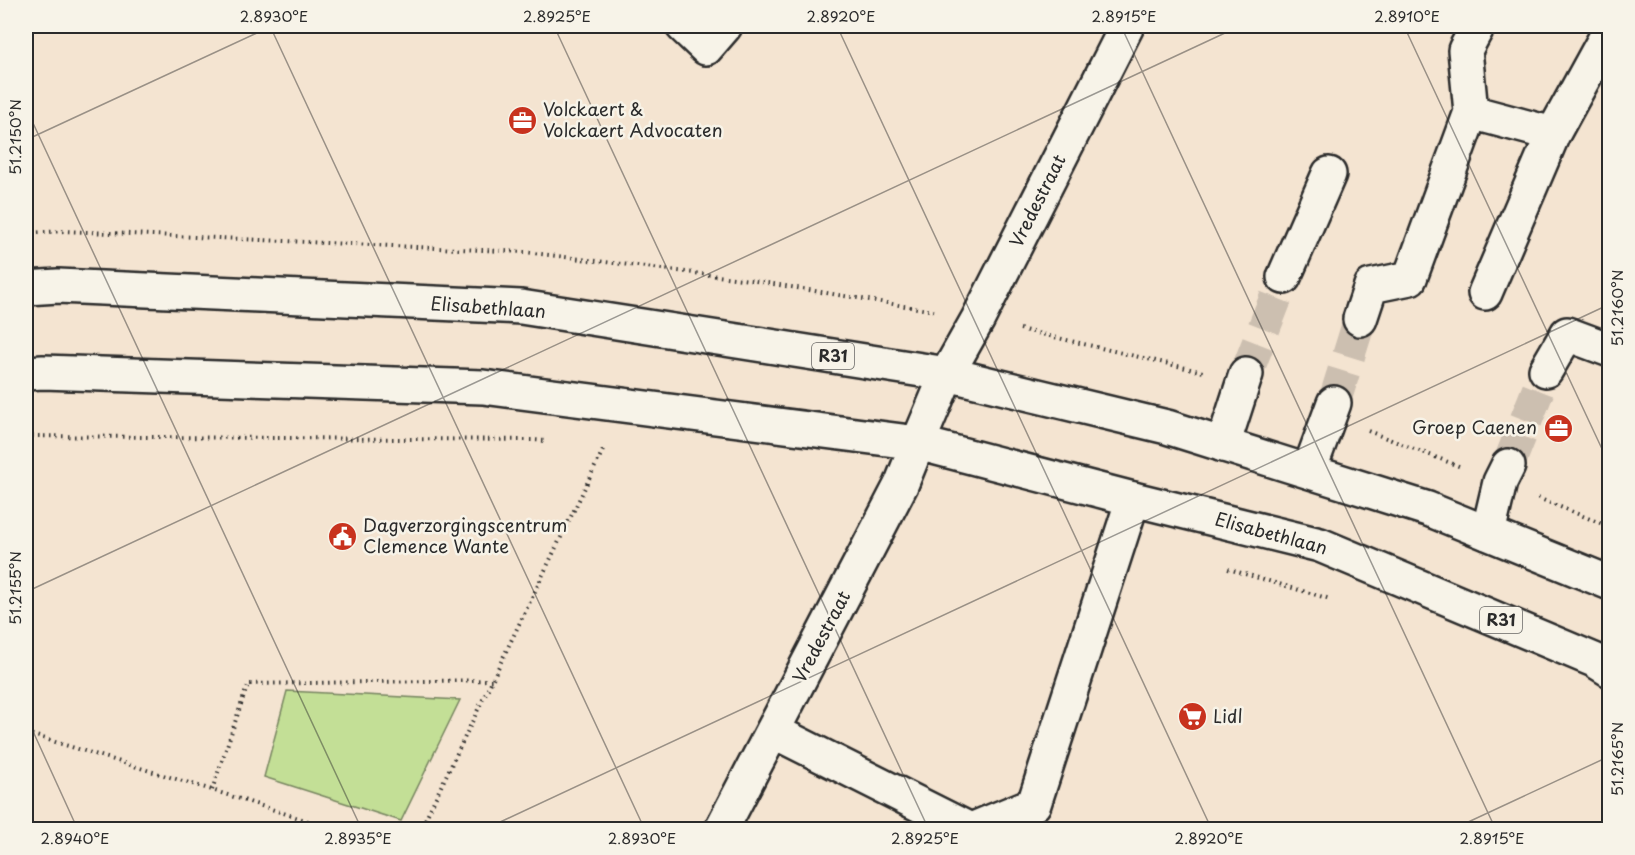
<svg xmlns="http://www.w3.org/2000/svg" width="1635" height="855" font-family="'Playpen Sans',sans-serif">
  <style>
    .green { fill: #c3df96; stroke: #778560; stroke-width: 1.5 }
    .lines { fill: none; stroke-linecap: round; stroke-linejoin: round }
    .minor-tunnel { stroke: #ccbfb0; stroke-width: 33; stroke-dasharray: 33 16; stroke-linecap: butt }
    .minor-casing { stroke: #2b2b2b; stroke-width: 38 }
    .major-casing { stroke: #2b2b2b; stroke-width: 38 }
    .path { stroke: #2b2b2b; stroke-width: 4; stroke-dasharray: 1.5 4.5; stroke-linecap: butt }
    .minor { stroke: #f7f3e8; stroke-width: 33 }
    .major { stroke: #f7f3e8; stroke-width: 33 }
    .ticks { fill: none; stroke: #2b2b2b; stroke-width: 1.5; stroke-opacity: 0.45 }
    .labels { text-anchor: middle; stroke-width: 5; stroke-linejoin: round; paint-order: stroke }
    .shield { fill: #f7f3e8; stroke: #686764; stroke-width: 1.5 }
    .shield-label { font-size: 16px; font-weight: bold; fill: #2b2b2b }
    .poi-label { font-size: 18px; fill: #2b2b2b; stroke: #f7f3e8; text-anchor: start }
    .street-label { font-size: 18px; fill: #2b2b2b; stroke: #f7f3e8 }
    .neatline { fill: none; stroke: #2b2b2b; stroke-width: 2 }
    .ticks-label { font-size: 15px; text-anchor: middle; fill: #2b2b2b }
  </style>
  <rect width="100%" height="100%" fill="#f4e4d1"/>
  <filter id="ink" filterUnits="userSpaceOnUse"><feTurbulence type="fractalNoise" baseFrequency=".0167" numOctaves="2"/><feDisplacementMap in="SourceGraphic" scale="12" xChannelSelector="R" yChannelSelector="G"/><feConvolveMatrix kernelMatrix="1 2 1 2 8 2 1 2 1" color-interpolation-filters="sRGB"/></filter>
  <g filter="url(#ink)">
    <path class="green" d="M 287,691 L 460,700 L 401,821 L 264,777 Z"/>
    <g class="lines">
      <path class="minor-tunnel" d="M 1246,374 L 1284,277
        M 1334,403 L 1360,319
        M 1508,466 L 1546,370"/>
      <defs>
        <path id="minor" d="M 683,26 L 706,48 L 725,26
          M 1471,112 L 1553,134
          M 1284,277 L 1329,174
          M 1485,293 L 1553,134 L 1610,30
          M 1360,319 L 1371,286 L 1410,278 L 1471,112 L 1465,50 L 1478,26
          M 1546,370 L 1567,334 L 1610,350
          M 947,374 L 978,319 L 1127,26
          M 1223,445 L 1246,374
          M 1309,471 L 1334,403
          M 1488,533 L 1500,482 L 1508,466
          M 773,731 L 970,830
          M 721,830 L 901,485 L 918,443
          M 971,830 L 1034,804 L 1133,499"/>
        <path id="major" d="M 26,288 L 58,286 L 521,307 L 947,374 L 1167,427 L 1428,509 L 1610,583
          M 26,373 L 43,372 L 483,387 L 918,443 L 1133,499 L 1320,545 L 1594,660 L 1610,670
          M 918,443 L 947,374"/>
      </defs>
      <use href="#minor" class="minor-casing"/>
      <use href="#major" class="major-casing"/>
      <path class="path" d="M 26,233 L 65,231 L 525,252 L 750,280 L 934,311
        M 1020,329 L 1203,372
        M 1368,431 L 1461,467
        M 26,436 L 532,440 L 547,441
        M 1538,498 L 1610,527
        M 1228,569 L 1330,599
        M 26,733 L 212,790 L 336,830
        M 212,790 L 248,684 L 492,680
        M 420,830 L 604,448"/>
      <use href="#minor" class="minor"/>
      <use href="#major" class="major"/>
    </g>
  </g>
  <path class="ticks" d="M 270,26 L 645,830M 554,26 L 929,830M 837,26 L 1212,830M 1121,26 L 1496,830M 1404,26 L 1610,466M 26,108 L 362,830M 26,140 L 272,26M 26,592 L 1240,26M 26,716 L 78,830M 483,830 L 1610,304M 1451,830 L 1610,756"/>
  <defs>
    <symbol id="office-disc" viewBox="-11 -11 22 22"><circle r="9.5" fill="#c8321e" stroke="#f7f3e8"/><path d="M-6-3h4V-5.5h4V-3h4V5H-6ZM-1-4.5V-3h2v-1.5ZM-6 0V1H6V0Z" fill="#fff"/></symbol>
    <symbol id="civic-disc" viewBox="-11 -11 22 22"><circle r="9.5" fill="#c8321e" stroke="#f7f3e8"/><path d="M-.6-6.5H3V-4.5H.6V-3L4-1V1h2V6H-6V1h2V-1L-.6-3ZM-1.2 2.5V6h2.4V2.5Z" fill="#fff"/></symbol>
    <symbol id="supermarket-disc" viewBox="-11 -11 22 22"><circle r="9.5" fill="#c8321e" stroke="#f7f3e8"/><path d="M-6-5.5h2.5l.6 2H6L4.5 2H-2.5L-4.4-4H-6ZM-1.5 3.2a1.3 1.3 0 1 0 .1 0ZM3 3.2a1.3 1.3 0 1 0 .1 0Z" fill="#fff"/></symbol>
  </defs>
  <g fill-rule="evenodd">
    <use href="#office-disc" x="506" y="104" width="33" height="33"/>
    <use href="#office-disc" x="1542" y="412" width="33" height="33"/>
    <use href="#civic-disc" x="326" y="520" width="33" height="33"/>
    <use href="#supermarket-disc" x="1176" y="700" width="33" height="33"/>
  </g>
  <g class="labels">
    <g class="shield">
      <rect x="812" y="343" width="42" height="26" rx="4.5"/>
      <rect x="1480" y="607" width="42" height="26" rx="4.5"/>
    </g>
    <g class="shield-label">
      <text x="833" y="362">R31</text>
      <text x="1501" y="626">R31</text>
    </g>
    <g class="poi-label">
      <text x="543" y="116">Volckaert &amp;<tspan x="543" dy="21">Volckaert Advocaten</tspan></text>
      <text x="1537" y="434" text-anchor="end">Groep Caenen</text>
      <text x="363" y="532">Dagverzorgingscentrum<tspan x="363" dy="21">Clemence Wante</tspan></text>
      <text x="1213" y="723">Lidl</text>
    </g>
    <g class="street-label">
      <text transform="translate(1038 201) rotate(-63)" y="6">Vredestraat</text>
      <text transform="translate(488 308) rotate(4)" y="6">Elisabethlaan</text>
      <text transform="translate(1271 534) rotate(15)" y="6">Elisabethlaan</text>
      <text transform="translate(822 637) rotate(-62)" y="6">Vredestraat</text>
    </g>
  </g>
  <rect width="1635" height="855" fill="none" stroke="#f7f3e8" stroke-width="66"/>
  <rect x="33" y="33" width="1569" height="789" class="neatline"/>
  <g class="ticks-label">
    <text x="274" y="22">2.8930°E</text>
    <text x="557" y="22">2.8925°E</text>
    <text x="841" y="22">2.8920°E</text>
    <text x="1124" y="22">2.8915°E</text>
    <text x="1407" y="22">2.8910°E</text>
    <text transform="translate(16 137) rotate(-90)" y="5">51.2150°N</text>
    <text transform="translate(1618 308) rotate(-90)" y="5">51.2160°N</text>
    <text transform="translate(16 588) rotate(-90)" y="5">51.2155°N</text>
    <text transform="translate(1618 759) rotate(-90)" y="5">51.2165°N</text>
    <text x="75" y="844">2.8940°E</text>
    <text x="358" y="844">2.8935°E</text>
    <text x="642" y="844">2.8930°E</text>
    <text x="925" y="844">2.8925°E</text>
    <text x="1209" y="844">2.8920°E</text>
    <text x="1492" y="844">2.8915°E</text>
  </g>
</svg>
